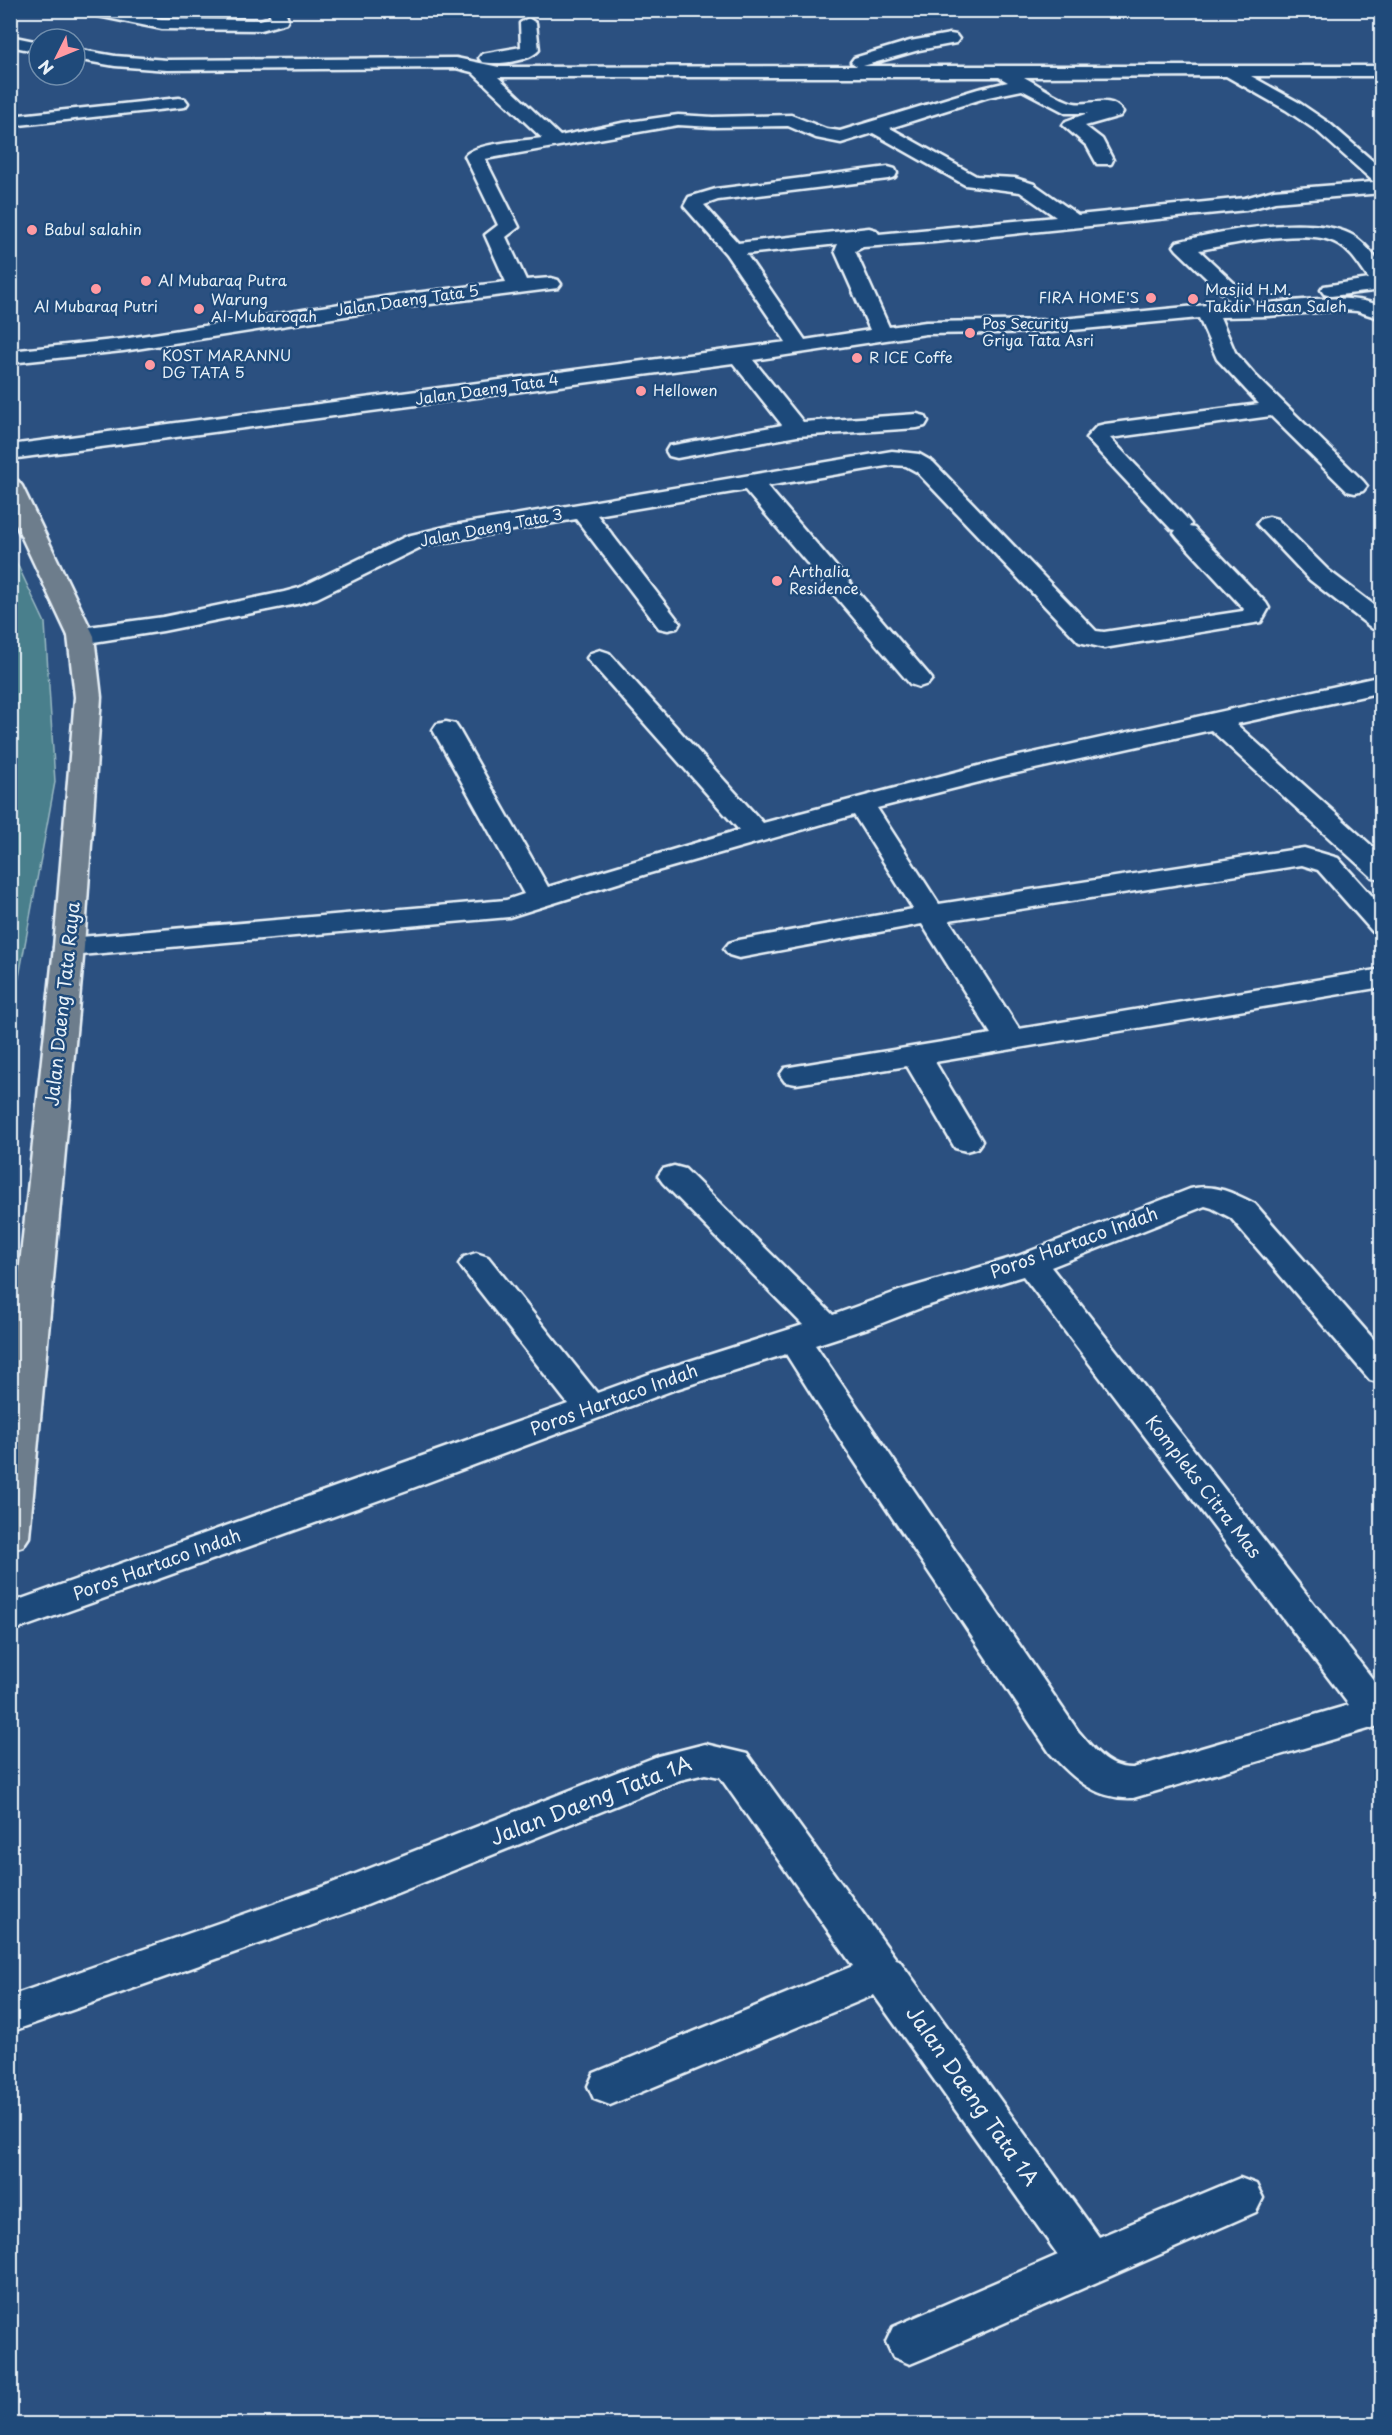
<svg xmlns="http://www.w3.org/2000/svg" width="1392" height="2435" font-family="'Playpen Sans',sans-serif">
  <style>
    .green { fill: #4a7f8c; stroke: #99b8c2; stroke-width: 1.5 }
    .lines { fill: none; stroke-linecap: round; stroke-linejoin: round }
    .street-casing { stroke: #e8f1f8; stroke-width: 5 }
    .primary-casing { stroke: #e8f1f8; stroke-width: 5 }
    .street { fill: #1f4a7a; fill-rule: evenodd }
    .primary { fill: #6d7d8c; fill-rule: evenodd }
    .poi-dot { fill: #ff9aa2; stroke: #1f4a7a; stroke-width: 2 }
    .labels { text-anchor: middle; stroke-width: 5; stroke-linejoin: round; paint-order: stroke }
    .far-poi-label { font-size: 15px; fill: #e8f1f8; stroke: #1f4a7a; text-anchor: start }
    .far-street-label { font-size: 15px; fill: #e8f1f8; stroke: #1f4a7a }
    .street-label { font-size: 18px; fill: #e8f1f8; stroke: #1f4a7a }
    .near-street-label { font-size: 21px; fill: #e8f1f8; stroke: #1f4a7a }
  </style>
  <rect width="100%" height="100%" fill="#2b5080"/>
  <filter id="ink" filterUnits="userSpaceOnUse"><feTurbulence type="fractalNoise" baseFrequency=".0167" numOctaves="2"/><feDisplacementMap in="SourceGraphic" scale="12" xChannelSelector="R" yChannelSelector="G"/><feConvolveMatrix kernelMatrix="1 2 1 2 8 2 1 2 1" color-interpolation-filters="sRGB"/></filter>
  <g filter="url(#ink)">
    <path class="green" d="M 11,551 L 45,623 L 55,782 L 11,1020 Z"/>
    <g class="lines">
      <defs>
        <path id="street" d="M 85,10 L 120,10 L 162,19 L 260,20 L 271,17 L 268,10 L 285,10 L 288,19 L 286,23 L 261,30 L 162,29 L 93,15 Z
          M 528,18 L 536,23 L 539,50 C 529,62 497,65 482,62 L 479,58 L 482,54 L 521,47 L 520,23 Z
          M 950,34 L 956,35 L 959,39 L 956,43 L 919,50 L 863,66 L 1382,66 L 1382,76 L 1251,76 L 1298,102 L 1329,123 L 1382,169 L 1382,193 L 1275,202 L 1246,210 L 934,242 L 863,247 L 855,251 L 889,327 L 926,322 L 1052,320 L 1207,305 L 1229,300 L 1177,250 L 1174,246 L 1177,242 C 1219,231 1311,214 1350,234 C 1361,239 1376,256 1381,267 C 1383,273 1382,284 1382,290 L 1331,296 L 1324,294 L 1321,290 L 1324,286 L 1369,279 C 1360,267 1352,252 1338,244 C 1311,226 1232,244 1199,250 L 1250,298 L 1253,302 L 1252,304 C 1295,303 1340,291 1382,306 L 1382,319 L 1357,311 L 1342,310 L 1268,316 L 1220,317 L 1235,352 L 1255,375 L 1363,481 L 1367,486 L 1363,491 L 1355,493 L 1347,491 L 1271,416 L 1110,438 L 1187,519 L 1191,524 L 1189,527 L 1194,528 L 1266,603 L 1269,608 L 1261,622 L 1104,648 L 1079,642 L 917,472 L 906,466 L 892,465 L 767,486 L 928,674 L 932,679 L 928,684 L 919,687 L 910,684 L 745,490 L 597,515 L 680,623 L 677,628 L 668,630 L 659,628 L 576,519 L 423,546 L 317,598 L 297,604 L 163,631 L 81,644 L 72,641 L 68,636 L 72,631 L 81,628 L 163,617 L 284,592 L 299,588 L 407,536 L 449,526 L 892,451 L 919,454 L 933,462 L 1096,631 L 1104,632 L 1243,611 L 1244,609 L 1178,538 L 1174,533 L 1176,530 L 1171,529 L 1086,438 L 1097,426 L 1105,424 L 1259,404 L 1217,359 L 1199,318 L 1052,332 L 926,334 L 753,360 L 803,422 L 917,414 L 925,416 L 928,421 L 925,426 L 917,428 L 797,436 L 677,458 L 669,456 L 666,451 L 669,446 L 782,425 L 733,363 L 10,459 L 10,445 L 786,342 L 726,254 L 684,206 L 689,197 L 716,189 L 888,167 L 895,169 L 897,173 L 895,177 L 888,179 L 718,200 L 704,205 L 738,243 L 869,228 L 876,230 L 879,234 L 1056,217 L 1020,192 L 965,185 L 873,133 L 841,143 L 816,138 L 788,126 L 713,127 L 678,125 L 485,159 L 519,227 L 506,237 L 526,280 L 551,278 L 558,280 L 561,284 L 558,288 L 390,309 L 123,351 L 10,363 L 10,351 L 123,339 L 390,296 L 506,282 L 485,235 L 498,225 L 465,156 C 474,143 525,141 542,138 L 472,72 L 456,68 L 167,70 L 115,66 L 75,59 L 75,49 L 115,56 L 167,60 L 456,58 L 499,67 L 857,66 L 851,62 L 854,58 L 910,41 ZM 1226,76 L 1286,110 L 1317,131 L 1374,182 L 1274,190 L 1245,198 L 1078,215 L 1034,184 L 1015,178 L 976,176 L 890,128 L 988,97 L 1022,90 L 1066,113 L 1088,113 L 1066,121 L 1063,125 L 1087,146 L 1097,164 L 1111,164 L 1113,160 L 1102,139 L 1085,126 L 1120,116 L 1123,112 C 1110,94 1089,106 1074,103 C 1060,100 1037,84 1024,77 ZM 498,77 L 999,77 L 1008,82 L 978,89 L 840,131 L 826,129 L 791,115 L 713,117 L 678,115 L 622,123 L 560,136 ZM 838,244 L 835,251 L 870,330 L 805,340 L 746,254 Z
          M 10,36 L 39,42 L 39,52 L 10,46 Z
          M 179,98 L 185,99 L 188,103 L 185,107 L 10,126 L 10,116 Z
          M 1269,517 L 1277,519 L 1328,570 L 1382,611 L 1382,631 L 1373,629 L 1310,580 L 1257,524 L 1261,519 Z
          M 600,650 L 609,653 L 763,823 L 1001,760 L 1382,676 L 1382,692 L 1236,724 L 1382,855 L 1382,879 L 1372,877 L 1211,730 L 1003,776 L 877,808 L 939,904 L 1304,848 L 1338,858 L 1382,907 L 1382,934 L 1372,931 L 1318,870 L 1302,865 L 949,920 L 1019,1029 L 1382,969 L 1382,987 L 935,1062 L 982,1141 L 977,1148 L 966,1151 L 955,1148 L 907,1066 L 796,1084 L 785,1082 L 780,1075 L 785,1068 L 796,1066 L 991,1034 L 922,924 L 739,958 L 729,955 L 724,949 L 729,943 L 739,940 L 913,909 L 854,815 L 650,873 L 509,917 L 69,956 L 59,953 L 54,947 L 59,941 L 69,938 L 506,900 L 524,894 L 433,730 L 437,724 L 446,722 L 455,724 L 459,730 L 548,887 L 739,830 L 591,663 L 587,658 L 591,653 Z
          M 674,1166 L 685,1169 L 833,1315 L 899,1291 L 1018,1256 L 1190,1189 C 1214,1183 1234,1193 1255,1204 L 1382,1349 L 1382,1383 L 1370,1380 L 1231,1218 L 1212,1208 L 1205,1206 L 1051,1267 L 1382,1691 L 1382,1725 L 1133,1798 C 1096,1800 1073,1778 1050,1753 L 845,1447 L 786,1354 L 676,1389 L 410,1489 L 10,1632 L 10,1603 L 568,1404 L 464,1271 L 459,1264 L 464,1257 L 476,1253 L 488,1257 L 597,1393 L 652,1373 L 803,1325 L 663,1183 L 658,1176 L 663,1169 ZM 1023,1276 L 1349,1705 L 1133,1768 C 1107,1769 1094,1749 1078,1731 L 815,1345 L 877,1325 L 923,1307 Z
          M 705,1744 L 747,1754 L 896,1959 L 899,1960 L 1099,2237 L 1240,2178 L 1256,2184 L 1263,2198 L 1256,2212 L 927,2357 L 910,2364 L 893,2357 L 886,2342 L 893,2327 L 1058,2255 L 874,1995 L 610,2105 L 594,2099 L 588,2086 L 594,2073 L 853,1966 L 720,1777 L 705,1774 L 680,1780 L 352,1911 L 10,2032 L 10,1996 L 322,1887 L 658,1756 Z"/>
        <path id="primary" d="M 10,479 L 18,481 L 22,486 L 94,636 L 101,697 L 84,947 L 29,1537 L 23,1546 L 10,1550 L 10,1358 L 54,947 L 75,697 L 68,636 L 10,512 Z"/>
      </defs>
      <use href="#street" class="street-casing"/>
      <use href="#primary" class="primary-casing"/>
      <use href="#street" class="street"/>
      <use href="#primary" class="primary"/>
    </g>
  </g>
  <g class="poi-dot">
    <circle cx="32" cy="230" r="6"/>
    <circle cx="146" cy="281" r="6"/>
    <circle cx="96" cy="289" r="6"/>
    <circle cx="1151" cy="298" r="6"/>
    <circle cx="1193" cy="299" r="6"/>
    <circle cx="199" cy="309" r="6"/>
    <circle cx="970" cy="333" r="6"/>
    <circle cx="857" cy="358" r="6"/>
    <circle cx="150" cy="365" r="6"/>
    <circle cx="641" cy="391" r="6"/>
    <circle cx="777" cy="581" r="6"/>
  </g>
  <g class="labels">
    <g class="far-poi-label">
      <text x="44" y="235">Babul salahin</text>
      <text x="158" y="286">Al Mubaraq Putra</text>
      <text x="1205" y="295">Masjid H.M.<tspan x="1205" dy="17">Takdir Hasan Saleh</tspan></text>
      <text x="1139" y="303" text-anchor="end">FIRA HOME'S</text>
      <text x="211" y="305">Warung<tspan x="211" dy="17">Al-Mubaroqah</tspan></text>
      <text x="96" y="312" text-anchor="middle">Al Mubaraq Putri</text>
      <text x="982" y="329">Pos Security<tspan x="982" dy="17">Griya Tata Asri</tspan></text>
      <text x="162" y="361">KOST MARANNU<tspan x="162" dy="17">DG TATA 5</tspan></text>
      <text x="869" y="363">R ICE Coffe</text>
      <text x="653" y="396">Hellowen</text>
      <text x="789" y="577">Arthalia<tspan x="789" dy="17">Residence</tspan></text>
    </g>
    <g class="far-street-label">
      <text transform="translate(407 301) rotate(-8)" y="5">Jalan Daeng Tata 5</text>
      <text transform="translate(487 390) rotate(-8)" y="5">Jalan Daeng Tata 4</text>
      <text transform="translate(491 528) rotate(-11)" y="5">Jalan Daeng Tata 3</text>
    </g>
    <g class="street-label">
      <text transform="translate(63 1004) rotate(-84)" y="6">Jalan Daeng Tata Raya</text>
      <text transform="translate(1074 1243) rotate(-20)" y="6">Poros Hartaco Indah</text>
      <text transform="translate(614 1400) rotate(-20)" y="6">Poros Hartaco Indah</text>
      <text transform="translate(1203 1487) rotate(52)" y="6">Kompleks Citra Mas</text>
      <text transform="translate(157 1565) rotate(-20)" y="6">Poros Hartaco Indah</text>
    </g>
    <g class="near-street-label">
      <text transform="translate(591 1801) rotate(-21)" y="7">Jalan Daeng Tata 1A</text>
      <text transform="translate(972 2096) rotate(55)" y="7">Jalan Daeng Tata 1A</text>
    </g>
  </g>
  <rect width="1392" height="2435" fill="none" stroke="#1f4a7a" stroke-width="36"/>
  <rect x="18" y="18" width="1356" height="2399" fill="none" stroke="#e8f1f8" stroke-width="2" filter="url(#ink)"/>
  <g transform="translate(57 57) rotate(227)"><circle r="28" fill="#1f4a7a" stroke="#6f8dac" stroke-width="1.5"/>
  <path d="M0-4.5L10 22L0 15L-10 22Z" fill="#ff9aa2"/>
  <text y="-9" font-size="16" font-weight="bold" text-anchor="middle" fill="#e8f1f8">N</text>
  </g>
</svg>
